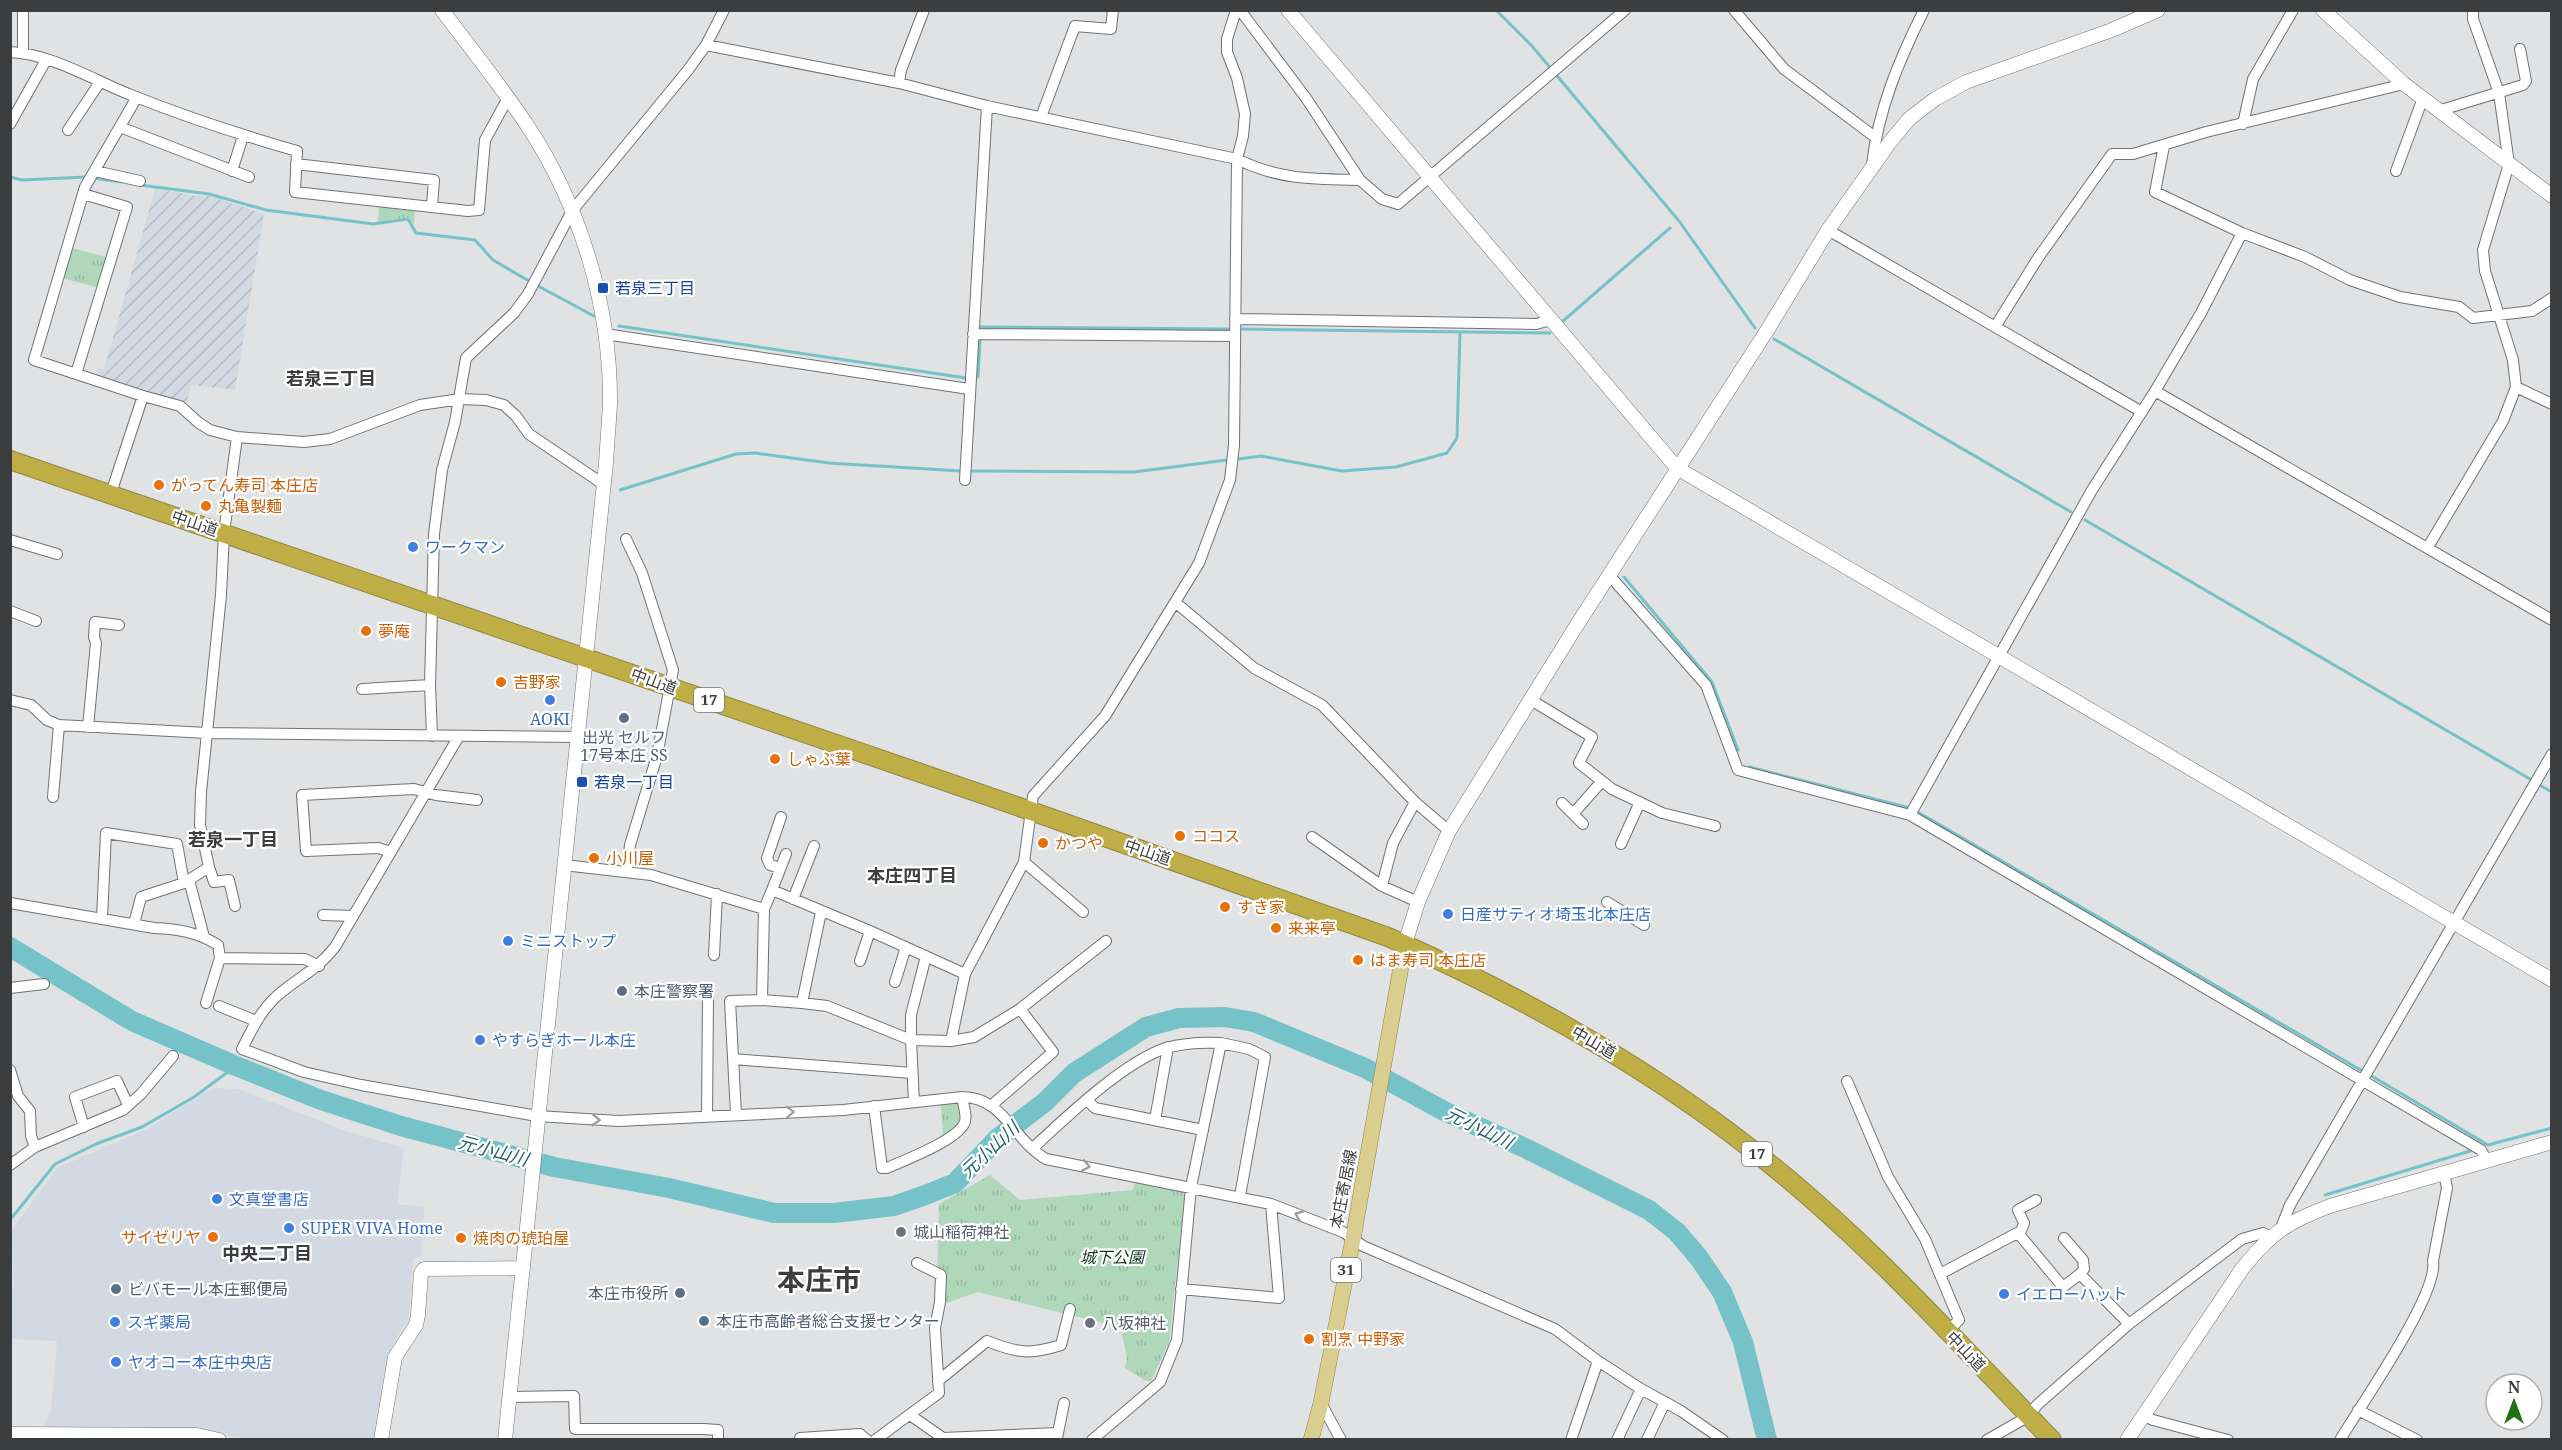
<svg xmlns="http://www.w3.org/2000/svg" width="2562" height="1450" font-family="'Noto Serif','Noto Sans JP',serif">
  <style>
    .built { fill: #d3d9e2 }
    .industrial { fill: url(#industrial-furrows) }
    .park { fill: url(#park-tufts) }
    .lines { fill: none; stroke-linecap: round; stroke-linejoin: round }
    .stream { stroke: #75c2c8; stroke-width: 3 }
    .river { stroke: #75c2c8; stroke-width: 20 }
    .street-casing { stroke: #707274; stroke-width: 12 }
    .secondary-casing { stroke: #707274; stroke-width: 15 }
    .primary-casing { stroke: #918643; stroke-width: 16 }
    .highway-casing { stroke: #918643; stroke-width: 20 }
    .street { stroke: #fff; stroke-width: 10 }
    .secondary { stroke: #fff; stroke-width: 14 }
    .primary { stroke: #d9ce90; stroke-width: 15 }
    .highway { stroke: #bfad46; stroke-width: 18 }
    .oneway { stroke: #9e9e9e }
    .transit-dot { fill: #1a4fb4; stroke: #fff; stroke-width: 2 }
    .food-dot { fill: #e8710a; stroke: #fff; stroke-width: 2 }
    .shop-dot { fill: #3f7fe0; stroke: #fff; stroke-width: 2 }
    .service-dot { fill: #5c6f8a; stroke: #fff; stroke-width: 2 }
    .worship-dot { fill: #6b7280; stroke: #fff; stroke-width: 2 }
    .labels { text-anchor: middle; stroke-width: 4.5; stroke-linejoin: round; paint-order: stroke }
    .shield { fill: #fff; stroke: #767778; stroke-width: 1.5 }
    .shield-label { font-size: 15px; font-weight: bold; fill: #3c3d3e }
    .transit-label { font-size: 16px; fill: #164399; stroke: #fff; text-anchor: start }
    .food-label { font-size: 16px; fill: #c56008; stroke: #fff; text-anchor: start }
    .street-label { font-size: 16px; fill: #3c3d3e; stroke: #fff }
    .shop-label { font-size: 16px; fill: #366cbe; stroke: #fff; text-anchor: start }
    .service-label { font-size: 16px; fill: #4e5e75; stroke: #fff; text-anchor: start }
    .worship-label { font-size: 16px; fill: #5b616d; stroke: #fff; text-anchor: start }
    .park-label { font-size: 16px; font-style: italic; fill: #0e371e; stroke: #fff }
    .neighbourhood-label { font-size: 18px; font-weight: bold; fill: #3c3d3e; stroke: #fff }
    .water-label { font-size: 18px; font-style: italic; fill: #226267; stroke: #fff }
    .town-label { font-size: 28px; font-weight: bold; fill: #3c3d3e; stroke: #fff }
  </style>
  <defs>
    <pattern id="industrial-furrows" width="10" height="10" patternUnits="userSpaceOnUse" patternTransform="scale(1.5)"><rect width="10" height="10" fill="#d3d9e2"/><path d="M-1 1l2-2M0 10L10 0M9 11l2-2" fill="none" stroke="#b6bbc3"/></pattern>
    <pattern id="park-tufts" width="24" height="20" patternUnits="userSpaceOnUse" patternTransform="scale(1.5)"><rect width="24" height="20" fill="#afd7ba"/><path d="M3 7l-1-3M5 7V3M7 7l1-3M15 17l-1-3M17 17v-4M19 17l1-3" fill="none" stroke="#97b9a1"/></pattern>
  </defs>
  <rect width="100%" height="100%" fill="#e0e2e4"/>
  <path class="built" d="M 213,1088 L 238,1089 L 346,1131 L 404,1148 L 397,1204 L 424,1207 L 421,1257 L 413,1257 L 409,1317 L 388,1354 L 373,1439 L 251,1440 L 191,1429 L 42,1428 L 51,1412 L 57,1341 L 11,1339 L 11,1289 L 14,1287 L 11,1231 L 57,1168 L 147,1129 Z"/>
  <path class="industrial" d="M 155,190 L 178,192 L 192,196 L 210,196 L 264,214 L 235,390 L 191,385 L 186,405 L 96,375 L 98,369 L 104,369 Z"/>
  <path class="park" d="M 379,205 L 415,209 L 414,225 L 409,217 L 378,222 Z
    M 71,248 L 107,257 L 99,288 L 62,278 Z
    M 956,1101 L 960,1103 L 962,1121 L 943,1137 L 941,1104 Z
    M 990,1175 L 1020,1200 L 1133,1190 L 1135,1180 L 1181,1190 L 1185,1193 L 1169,1343 L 1151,1381 L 1146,1381 L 1125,1368 L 1127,1357 L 1121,1330 L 1107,1324 L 978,1292 L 944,1304 L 937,1280 L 939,1204 Z"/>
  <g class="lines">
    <path class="stream" d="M 1496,10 L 1532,46 L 1679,221 L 1755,328
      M 10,177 L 22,180 L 86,177
      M 93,178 L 122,182
      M 140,185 L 209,194 L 266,210 L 373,224 L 408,219 L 416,233 L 475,240 L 493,260 L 529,281
      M 538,286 L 594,316
      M 1563,321 L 1670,228
      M 619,326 L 966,378
      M 981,327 L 1228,329
      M 1241,329 L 1550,333
      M 1774,339 L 2071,512
      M 978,377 L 980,339
      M 1238,459 L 1261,456 L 1342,471 L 1396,467 L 1447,453 L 1457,438 L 1460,332
      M 969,471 L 1134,472 L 1227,460
      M 620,490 L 736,454 L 755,453 L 829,463 L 961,471
      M 2085,520 L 2530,779
      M 1624,577 L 1712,682 L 1738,750
      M 1749,767 L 1910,808
      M 2541,786 L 2552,792
      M 1916,811 L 2364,1072
      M 2370,1075 L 2488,1145 L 2552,1128
      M 2325,1195 L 2470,1151
      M 10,1220 L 55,1164 L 96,1144 L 142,1127 L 194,1097 L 236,1066"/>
    <path class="river" d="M 10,947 L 132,1021 L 236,1066 L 321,1100 L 401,1126 L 554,1167 L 669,1188 L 774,1213 L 834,1213 L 894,1206 L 928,1194 L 955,1183 L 998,1138 L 1045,1102 L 1074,1073 L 1146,1027 L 1179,1018 L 1225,1017 L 1254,1022 L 1365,1068 L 1444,1111 L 1527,1149 L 1649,1210 L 1677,1232 L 1699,1258 L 1722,1292 L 1743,1342 L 1767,1440"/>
    <defs>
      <path id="street" d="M 23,10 L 23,52
        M 1240,10 L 1306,98 L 1360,180 L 1382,199 L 1398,204 L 1625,10
        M 1734,10 L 1784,69 L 1875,137
        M 2473,10 L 2473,19 L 2499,93 L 2509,164 L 2483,250 L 2485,271 L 2513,360 L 2516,387 L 2552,404
        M 706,45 L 899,83 L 987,106 L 1237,159 C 1279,180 1314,179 1360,180
        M 10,52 C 52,54 93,80 131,95 C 186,117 241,135 297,151 L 295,192 L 468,211 L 479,210 L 485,140 L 508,98
        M 899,83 L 901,70 L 924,10
        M 137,97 L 85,187 L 34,360 L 143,396 L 180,406 L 199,423 L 210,430 L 237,437 L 304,442 L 330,439 L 420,405 L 460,399 L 486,400 L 504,405 L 516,416 L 529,434 L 603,484
        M 2438,111 L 2523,85 L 2526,81 L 2520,49
        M 1041,117 L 1075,26 L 1111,29 L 1113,10
        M 10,124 L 46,60
        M 2243,124 L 2253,79 L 2293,10
        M 120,127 L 249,177
        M 68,130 L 100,82
        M 2164,146 L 2155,192 L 2242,233 L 2305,257 L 2350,280 L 2400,297 L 2459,307 L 2473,318 L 2532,311 L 2552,298
        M 296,164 L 434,180 L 432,206
        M 1872,165 C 1878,110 1899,60 1924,10
        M 95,171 L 140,181
        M 232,171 L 243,136
        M 2396,171 L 2423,98
        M 1828,230 L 2142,412
        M 1235,319 L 1536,324 L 1551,320
        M 1995,327 L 2038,258 L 2112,154 L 2133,154 L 2206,132 L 2404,84
        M 605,334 L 969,389
        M 973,334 L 1235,336
        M 76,374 L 127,207 L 83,194
        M 2155,391 L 2552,620
        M 965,480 L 987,106
        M 111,493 L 143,396
        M 626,539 L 642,573 L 673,670 L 657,756 L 630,845 L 627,872
        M 10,540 L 57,554
        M 2428,547 L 2503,421 L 2516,387
        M 1610,576 L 1706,685 L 1738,770 L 1910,815 L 2481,1150 L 2487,1161
        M 1175,602 L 1254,668 L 1322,705 L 1415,802 L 1449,831
        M 10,611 L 36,621
        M 362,689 L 430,685
        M 10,700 L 31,705 L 47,720 L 59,725 L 207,733 L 577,737
        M 1531,700 L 1592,737 L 1579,763 L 1612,789 L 1662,813 L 1715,826
        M 88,727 L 96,643 L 94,637 L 95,622 L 119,625
        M 432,736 L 430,685 L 434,534 L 442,470 L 455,422 L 466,358 L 514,313 L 528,294 L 572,211 L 688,70 L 706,45 L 724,10
        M 459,736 L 335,947 C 316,971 300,976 278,995 C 261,1010 252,1029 242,1049 L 304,1072 L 361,1085 L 537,1116 L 619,1121 L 843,1110 L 962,1097 C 1004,1097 1014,1141 1046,1159 L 1271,1204 L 1343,1232 L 1363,1246 L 1555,1329 L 1598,1361 L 1641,1389 L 1681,1411 L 1723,1440
        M 53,797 L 59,725
        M 1562,803 L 1583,824
        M 1573,814 L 1602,781
        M 1910,815 L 2092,490 L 2155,391 L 2201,313 L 2242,233
        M 1312,837 L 1382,886 L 1418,902
        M 1621,844 L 1640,802
        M 391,852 L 378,848 L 306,851 L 302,795 L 414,789 L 436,795 L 477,800
        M 1024,862 L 1083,912
        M 564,865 L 651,875 L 764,909 L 772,890 L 870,931 L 965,974
        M 209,867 L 214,882 L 229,880 L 235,906
        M 780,868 L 770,865 L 767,858 L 781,817
        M 189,880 L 204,937
        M 184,883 L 209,867 L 200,825 L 201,792 L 221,595 L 224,533 L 237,437
        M 1382,886 L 1393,843 L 1415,802
        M 772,890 L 786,854
        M 793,899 L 814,846
        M 1607,902 L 1644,925
        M 10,903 L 154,928 C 178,929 197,932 218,945 L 220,958 L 305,959 L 319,966
        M 323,915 L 353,916
        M 102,918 L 106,833 L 177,844 L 184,883 L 141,897 L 134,924
        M 714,955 L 717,894
        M 860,961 L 870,931
        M 895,982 L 906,947
        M 10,988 L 44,984
        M 762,1000 L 764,909
        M 206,1003 L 220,958
        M 802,1003 L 827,1006 L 911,1040 L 911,1015 L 926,956
        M 219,1006 L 256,1021
        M 1020,1009 L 1106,941
        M 951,1041 L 974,1037 L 1020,1009 L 1053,1052 L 992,1105
        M 1221,1043 L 1249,1049 L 1265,1057 L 1240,1196
        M 733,1059 L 912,1073
        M 10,1070 L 18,1096 L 30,1111 L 31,1136 L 35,1147
        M 1847,1081 L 1888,1177 L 1925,1239 L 1959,1320 L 1947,1332
        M 1088,1101 L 1095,1108 L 1203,1130
        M 914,1102 L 911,1040 L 951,1041 L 965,974 L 1024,862 L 1033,796 L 1105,716 L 1199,563 L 1230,480 L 1234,445 L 1237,159 L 1243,136 L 1245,114 L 1237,78 L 1227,52 L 1227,39 L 1236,10
        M 874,1106 L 882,1168 L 887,1168 C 905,1160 955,1141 964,1124 C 968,1118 963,1104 962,1097
        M 736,1114 L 730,1001 L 762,1000 L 802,1003 L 821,912
        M 707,1116 L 708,998
        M 1155,1120 L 1168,1047
        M 84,1127 L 75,1097 L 117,1081 L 128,1105
        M 1033,1148 C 1065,1118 1125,1061 1166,1048 C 1184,1043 1202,1042 1221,1043 L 1191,1187 L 1177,1340 L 1160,1382 L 1092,1440
        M 10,1165 L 35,1147 L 123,1110 L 141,1094 L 173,1056
        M 2281,1228 L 2290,1205 L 2552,754
        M 2018,1233 L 2063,1287 L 2080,1274 L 2129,1324
        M 2064,1238 L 2083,1260 L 2084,1269 L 2080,1274
        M 1940,1274 L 2021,1231 L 2024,1223 L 2018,1210 L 2036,1200
        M 1181,1289 L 1279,1298 L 1271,1204
        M 938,1381 L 987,1341 C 1017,1353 1030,1355 1061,1345 L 1070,1309
        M 510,1397 L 574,1396 L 575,1429 L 704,1429 L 718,1430 L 718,1440
        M 1321,1403 L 1341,1440
        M 2358,1410 L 2417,1440
        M 910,1415 L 943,1438 L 1058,1433
        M 2144,1416 L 2153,1420 L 2228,1440
        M 800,1438 L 860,1434 L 867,1440
        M 1057,1438 L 1064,1403
        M 875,1440 L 939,1393 L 935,1328 L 940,1302 L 941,1275 L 917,1263
        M 1571,1440 L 1598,1361
        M 1617,1440 L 1641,1389
        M 1647,1440 L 1665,1402
        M 1987,1440 L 2029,1416 L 2037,1405 L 2129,1324 L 2242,1239 L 2263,1233 L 2271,1237
        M 2340,1440 C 2360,1406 2439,1294 2433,1261 L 2447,1188 L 2444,1173"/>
      <path id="secondary" d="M 442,10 C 471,49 502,87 529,128 C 581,208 611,308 610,404 C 609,424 607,444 606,463 L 505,1440
        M 1288,10 L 1677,468 L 2552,980
        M 2323,10 L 2404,84 L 2552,196
        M 1405,944 L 1418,902 L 1449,831 L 1575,628 L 1768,329 L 1828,230 L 1890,142 L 1909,119 L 1935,99 L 1966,82 L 2112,30 L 2158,10
        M 10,1434 L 197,1435 L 219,1440
        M 381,1440 L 395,1357 L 416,1325 L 418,1315 L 421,1273 L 424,1269 L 523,1268
        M 2127,1440 L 2242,1269 C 2271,1233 2287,1222 2330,1206 L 2552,1142"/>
      <path id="primary" d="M 1311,1440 L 1321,1403 L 1353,1239 L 1405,944"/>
      <path id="highway" d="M 10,460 L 1031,811 L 1388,937 C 1531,1000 1667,1077 1787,1178 C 1882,1257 1966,1351 2052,1440"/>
    </defs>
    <use href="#street" class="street-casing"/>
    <use href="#secondary" class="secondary-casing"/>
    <use href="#primary" class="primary-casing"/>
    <use href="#highway" class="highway-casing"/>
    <use href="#street" class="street"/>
    <use href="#secondary" class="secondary"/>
    <use href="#primary" class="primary"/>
    <use href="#highway" class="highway"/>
  </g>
  <defs><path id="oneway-chevron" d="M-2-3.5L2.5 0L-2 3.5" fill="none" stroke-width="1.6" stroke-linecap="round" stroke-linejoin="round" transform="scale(1.5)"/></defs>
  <g class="oneway">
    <use href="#oneway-chevron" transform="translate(790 1112) rotate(-2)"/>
    <use href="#oneway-chevron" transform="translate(596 1120) rotate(3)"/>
    <use href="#oneway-chevron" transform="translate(1086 1166) rotate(11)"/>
    <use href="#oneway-chevron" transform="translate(1299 1215) rotate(-158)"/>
  </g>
  <g class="transit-dot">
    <rect x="597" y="282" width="12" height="12" rx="3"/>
    <rect x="576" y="776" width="12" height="12" rx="3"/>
  </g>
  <g class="food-dot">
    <circle cx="159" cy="485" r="6"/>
    <circle cx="206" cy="506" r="6"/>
    <circle cx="366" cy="631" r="6"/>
    <circle cx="501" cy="682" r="6"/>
    <circle cx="775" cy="759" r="6"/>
    <circle cx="1180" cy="836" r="6"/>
    <circle cx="1043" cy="843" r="6"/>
    <circle cx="594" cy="858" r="6"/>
    <circle cx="1225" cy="907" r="6"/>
    <circle cx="1276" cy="928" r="6"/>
    <circle cx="1358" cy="960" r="6"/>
    <circle cx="213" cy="1237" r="6"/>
    <circle cx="461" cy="1238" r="6"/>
    <circle cx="1309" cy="1339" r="6"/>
  </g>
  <g class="shop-dot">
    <circle cx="413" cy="547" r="6"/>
    <circle cx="550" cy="700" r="6"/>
    <circle cx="1448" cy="914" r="6"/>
    <circle cx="508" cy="941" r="6"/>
    <circle cx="480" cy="1040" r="6"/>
    <circle cx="217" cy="1199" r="6"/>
    <circle cx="289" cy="1228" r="6"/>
    <circle cx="2004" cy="1294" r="6"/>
    <circle cx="115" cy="1322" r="6"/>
    <circle cx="116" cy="1362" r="6"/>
  </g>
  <g class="service-dot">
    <circle cx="624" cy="718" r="6"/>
    <circle cx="622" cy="991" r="6"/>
    <circle cx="116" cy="1289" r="6"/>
    <circle cx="680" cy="1293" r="6"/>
    <circle cx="704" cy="1321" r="6"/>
  </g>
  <g class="worship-dot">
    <circle cx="901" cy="1232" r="6"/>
    <circle cx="1090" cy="1323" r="6"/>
  </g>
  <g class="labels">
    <g class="shield">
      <rect x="694" y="688" width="30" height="24" rx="4.5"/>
      <rect x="1742" y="1142" width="30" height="24" rx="4.5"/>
      <rect x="1331" y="1258" width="30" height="24" rx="4.5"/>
    </g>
    <g class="shield-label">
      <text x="709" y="705">17</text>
      <text x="1757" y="1159">17</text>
      <text x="1346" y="1275">31</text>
    </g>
    <g class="transit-label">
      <text x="615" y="294">若泉三丁目</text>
      <text x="594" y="788">若泉一丁目</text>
    </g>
    <g class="food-label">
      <text x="171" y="491">がってん寿司 本庄店</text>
      <text x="218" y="512">丸亀製麺</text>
      <text x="378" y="637">夢庵</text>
      <text x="513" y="688">吉野家</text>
      <text x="787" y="765">しゃぶ葉</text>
      <text x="1192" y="842">ココス</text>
      <text x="1055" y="849">かつや</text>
      <text x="606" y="864">小川屋</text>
      <text x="1237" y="913">すき家</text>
      <text x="1288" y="934">来来亭</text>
      <text x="1370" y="966">はま寿司 本庄店</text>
      <text x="201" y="1243" text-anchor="end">サイゼリヤ</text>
      <text x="473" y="1244">焼肉の琥珀屋</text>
      <text x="1321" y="1345">割烹 中野家</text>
    </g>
    <g class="street-label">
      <text transform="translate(195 523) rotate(19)" y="6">中山道</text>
      <text transform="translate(654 681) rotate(20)" y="6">中山道</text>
      <text transform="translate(1148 852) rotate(19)" y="6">中山道</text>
      <text transform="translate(1594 1042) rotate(30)" y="6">中山道</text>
      <text transform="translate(1343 1189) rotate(-79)" y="6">本庄寄居線</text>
      <text transform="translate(1966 1351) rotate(46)" y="6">中山道</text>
    </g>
    <g class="shop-label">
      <text x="425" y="553">ワークマン</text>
      <text x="550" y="725" text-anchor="middle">AOKI</text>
      <text x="1460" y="920">日産サティオ埼玉北本庄店</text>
      <text x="520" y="947">ミニストップ</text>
      <text x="492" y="1046">やすらぎホール本庄</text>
      <text x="229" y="1205">文真堂書店</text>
      <text x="301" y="1234">SUPER VIVA Home</text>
      <text x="2016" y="1300">イエローハット</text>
      <text x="127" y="1328">スギ薬局</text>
      <text x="128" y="1368">ヤオコー本庄中央店</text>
    </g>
    <g class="service-label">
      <text x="624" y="743" text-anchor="middle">出光 セルフ<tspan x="624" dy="18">17号本庄 SS</tspan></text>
      <text x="634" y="997">本庄警察署</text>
      <text x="128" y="1295">ビバモール本庄郵便局</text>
      <text x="668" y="1299" text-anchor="end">本庄市役所</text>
      <text x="716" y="1327">本庄市高齢者総合支援センター</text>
    </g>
    <g class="worship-label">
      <text x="913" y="1238">城山稲荷神社</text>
      <text x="1102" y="1329">八坂神社</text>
    </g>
    <g class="park-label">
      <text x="1112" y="1263">城下公園</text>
    </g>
    <g class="neighbourhood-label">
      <text x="331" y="385">若泉三丁目</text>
      <text x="233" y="846">若泉一丁目</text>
      <text x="912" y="882">本庄四丁目</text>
      <text x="267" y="1260">中央二丁目</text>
    </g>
    <g class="water-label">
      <text transform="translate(1479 1128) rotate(26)" y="6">元小山川</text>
      <text transform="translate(990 1150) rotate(-43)" y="6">元小山川</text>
      <text transform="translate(493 1151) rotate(15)" y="6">元小山川</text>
    </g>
    <g class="town-label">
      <text x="819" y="1290">本庄市</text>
    </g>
  </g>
  <rect width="2562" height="1450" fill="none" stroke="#3c3d3e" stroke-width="24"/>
  <g transform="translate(2514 1402)"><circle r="28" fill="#ffffff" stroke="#b1b1b2" stroke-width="1.5"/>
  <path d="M0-4.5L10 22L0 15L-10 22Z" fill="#217117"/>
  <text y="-9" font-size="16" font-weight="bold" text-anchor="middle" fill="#3c3d3e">N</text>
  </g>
</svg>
